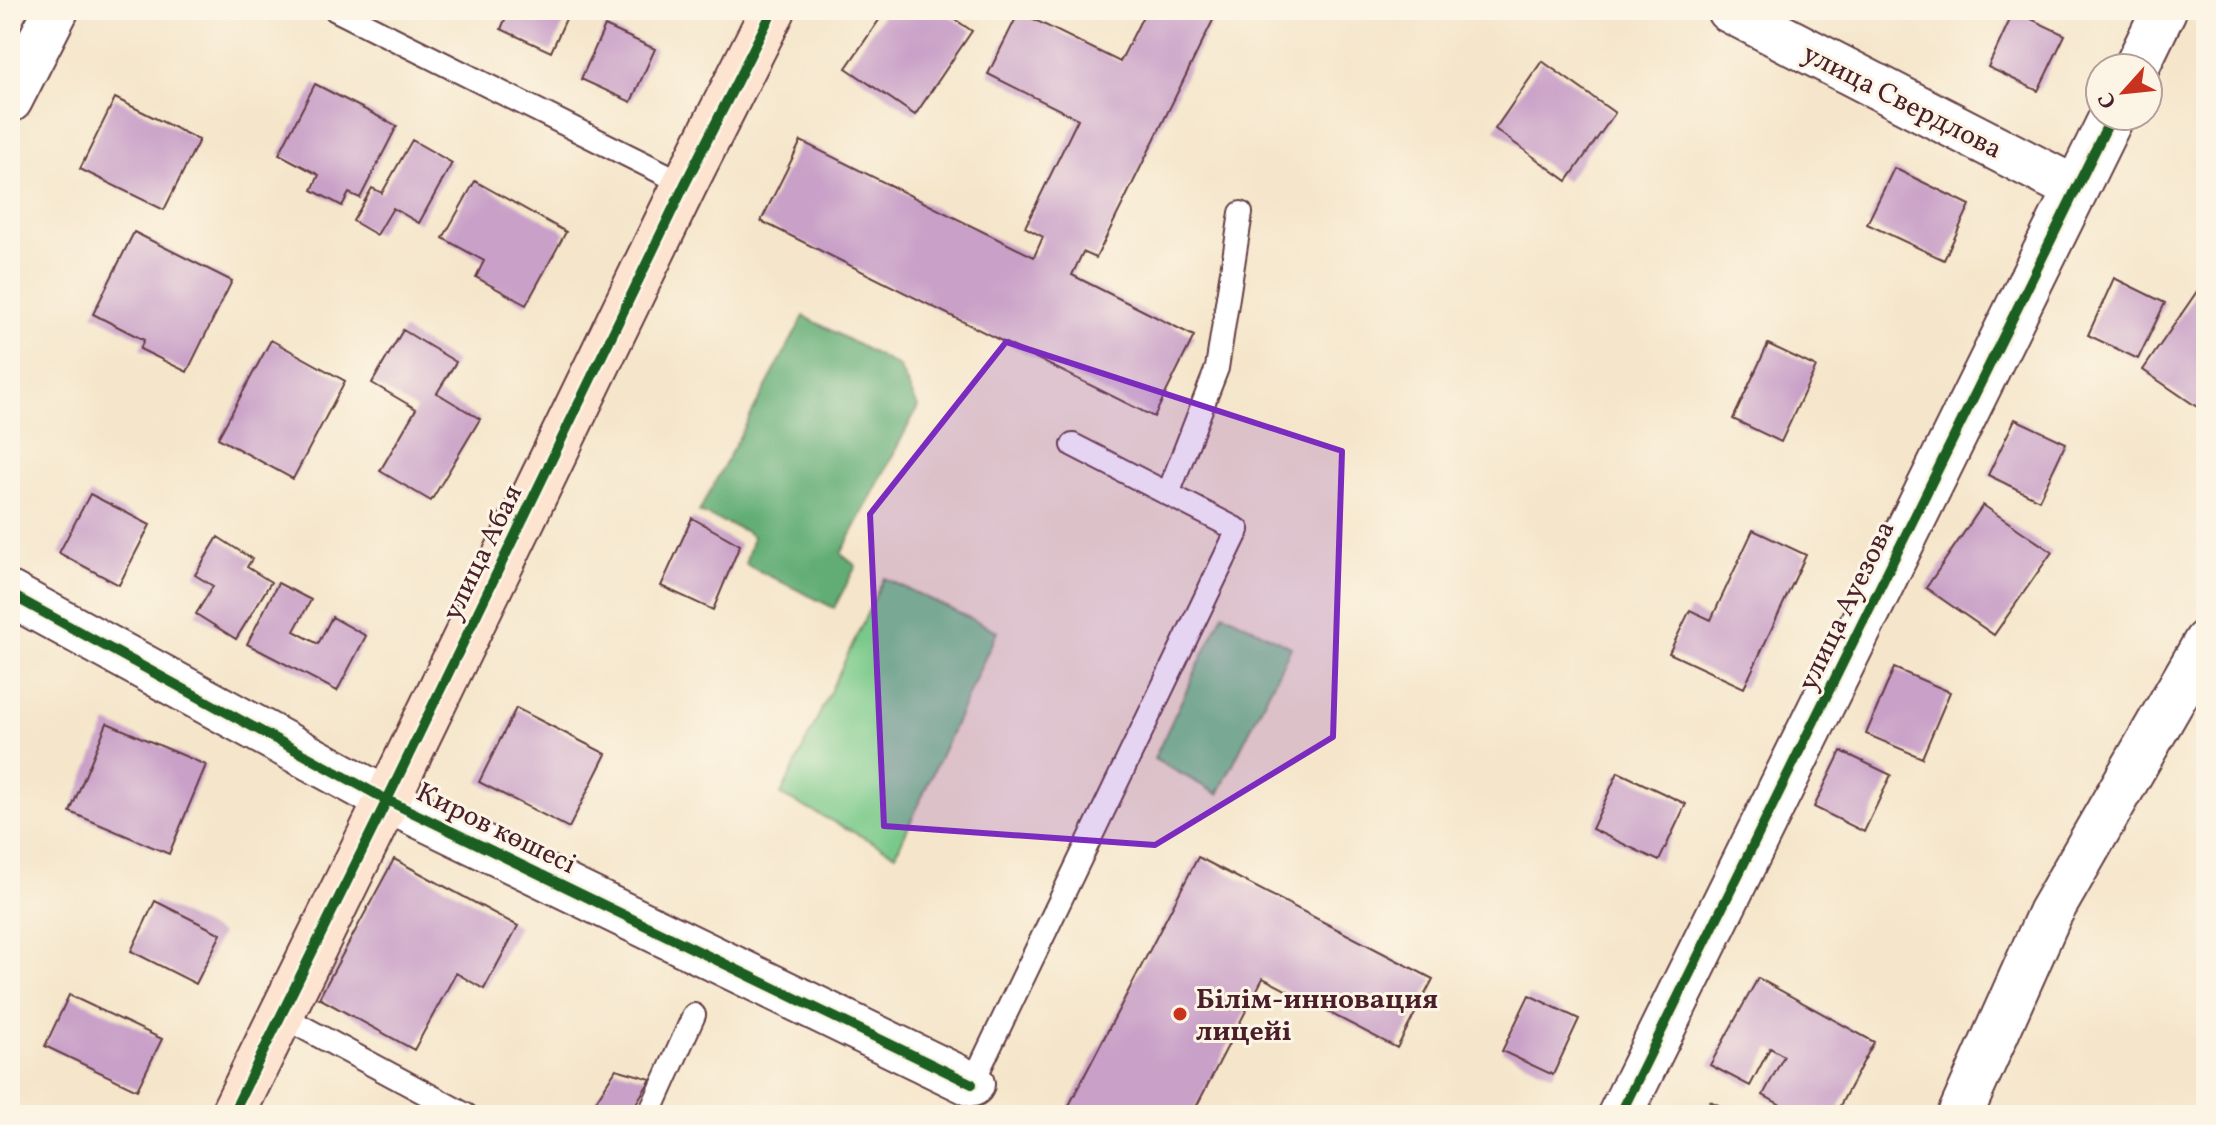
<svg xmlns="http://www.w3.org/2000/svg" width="2216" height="1125" font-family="Vollkorn,serif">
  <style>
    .green { fill: #79c98a; stroke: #62745a; stroke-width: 2 }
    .forest { fill: #62ad76; stroke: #566650; stroke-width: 2 }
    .building { fill: #c9a0c8 }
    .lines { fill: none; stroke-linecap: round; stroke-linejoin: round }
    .lane-casing { stroke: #643d43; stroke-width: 26 }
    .street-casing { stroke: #643d43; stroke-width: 48 }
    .secondary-casing { stroke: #643d43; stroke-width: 48 }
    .lane { stroke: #fff; stroke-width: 22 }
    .street { stroke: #fff; stroke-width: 44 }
    .secondary { stroke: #fde4d1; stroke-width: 44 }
    .cycleway-casing { stroke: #fcf5e5; stroke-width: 15 }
    .cycleway { stroke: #1b5e20; stroke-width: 10 }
    .marked { fill: #7b2cbf; fill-opacity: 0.2; stroke: #7b2cbf; stroke-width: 6; stroke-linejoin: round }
    .poi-dot { fill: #c8321e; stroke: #fcf5e5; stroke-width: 3 }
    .labels { text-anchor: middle; stroke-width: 6; stroke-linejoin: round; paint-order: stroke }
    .street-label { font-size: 28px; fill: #4a1f2b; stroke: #fcf5e5 }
    .poi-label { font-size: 28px; font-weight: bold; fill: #4a1f2b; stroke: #fcf5e5; text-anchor: start }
  </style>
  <rect width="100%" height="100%" fill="#fcf5e5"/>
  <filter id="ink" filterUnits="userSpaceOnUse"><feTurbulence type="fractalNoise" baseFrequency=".0125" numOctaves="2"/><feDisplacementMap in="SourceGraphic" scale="16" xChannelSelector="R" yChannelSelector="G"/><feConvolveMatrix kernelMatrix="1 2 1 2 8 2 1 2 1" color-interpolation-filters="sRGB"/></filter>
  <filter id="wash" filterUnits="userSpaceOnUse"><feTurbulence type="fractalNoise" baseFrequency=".006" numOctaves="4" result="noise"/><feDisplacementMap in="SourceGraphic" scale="32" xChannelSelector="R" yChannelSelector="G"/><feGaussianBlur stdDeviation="1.8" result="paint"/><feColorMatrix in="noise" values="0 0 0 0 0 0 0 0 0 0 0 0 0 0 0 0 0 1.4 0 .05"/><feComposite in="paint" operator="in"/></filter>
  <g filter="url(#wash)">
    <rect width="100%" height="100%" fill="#f5e6cb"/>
    <path class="green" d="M 884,578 L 997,631 L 896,854 L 781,795 Z
      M 1223,613 L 1291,647 L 1218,794 L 1154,759 Z"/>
    <path class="forest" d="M 804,316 L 899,367 L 918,407 L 841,554 L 856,566 L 834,608 L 745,564 L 753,537 L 745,531 L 699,512 Z"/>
    <g id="blocks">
      <path class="building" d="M 509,10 L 570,10 L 551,52 L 501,29 Z
        M 886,10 L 941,10 L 972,31 L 915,115 L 846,68 Z
        M 1146,10 L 1218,10 L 1096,258 L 1083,252 L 1072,275 L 1194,336 L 1154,417 L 761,221 L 801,141 L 1034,257 L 1043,237 L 1025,227 L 1078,119 L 988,74 L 1019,12 L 1120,62 Z
        M 2014,11 L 2065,35 L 2038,91 L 1988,67 Z
        M 605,26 L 655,49 L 631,102 L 581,79 Z
        M 1542,61 L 1615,113 L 1567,181 L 1495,129 Z
        M 315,84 L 397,126 L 360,198 L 349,193 L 342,206 L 312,190 L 319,175 L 279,154 Z
        M 115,98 L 199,140 L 164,210 L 80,169 Z
        M 412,140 L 452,163 L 419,223 L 393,208 L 377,235 L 353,221 L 372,188 L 382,193 Z
        M 1894,168 L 1970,205 L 1944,260 L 1867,224 Z
        M 475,181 L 566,232 L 526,305 L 476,277 L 484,261 L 443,238 Z
        M 134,232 L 232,281 L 187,372 L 140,349 L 144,340 L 93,314 Z
        M 2114,278 L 2165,303 L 2138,359 L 2088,335 Z
        M 2200,287 L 2206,291 L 2206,413 L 2143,370 Z
        M 403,330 L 456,362 L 437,393 L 480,419 L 431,501 L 380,471 L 416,409 L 372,383 Z
        M 271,340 L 345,381 L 293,479 L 218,438 Z
        M 1768,344 L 1816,367 L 1781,442 L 1733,419 Z
        M 2015,419 L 2066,443 L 2039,500 L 1988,475 Z
        M 90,494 L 150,525 L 119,585 L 59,553 Z
        M 1983,505 L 2052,552 L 1994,635 L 1926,588 Z
        M 692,518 L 740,545 L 713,610 L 661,586 Z
        M 1753,530 L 1806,555 L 1744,688 L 1669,653 L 1690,610 L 1711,620 Z
        M 218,537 L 252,559 L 247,567 L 271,582 L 236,639 L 196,614 L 213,586 L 195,575 Z
        M 278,583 L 311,600 L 294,631 L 318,644 L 332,617 L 366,636 L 337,691 L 247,644 Z
        M 1894,668 L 1950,692 L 1922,758 L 1866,734 Z
        M 516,708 L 606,754 L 569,828 L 479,782 Z
        M 107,723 L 206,765 L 169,854 L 70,812 Z
        M 1841,751 L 1891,775 L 1864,832 L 1814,807 Z
        M 1618,772 L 1686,804 L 1659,861 L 1592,829 Z
        M 1198,857 L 1433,979 L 1397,1048 L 1263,978 L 1192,1115 L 1064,1115 Z
        M 394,859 L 518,926 L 484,989 L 456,973 L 414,1050 L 319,998 Z
        M 155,901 L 221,934 L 196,984 L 131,951 Z
        M 1758,978 L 1874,1042 L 1835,1115 L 1799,1115 L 1763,1095 L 1784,1056 L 1770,1048 L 1750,1086 L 1710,1065 Z
        M 69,995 L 162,1039 L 137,1090 L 45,1046 Z
        M 1529,995 L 1579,1019 L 1553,1075 L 1502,1051 Z
        M 616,1069 L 651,1079 L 629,1115 L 587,1115 Z
        M 1710,1101 L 1738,1115 L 1704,1115 Z"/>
    </g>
  </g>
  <g filter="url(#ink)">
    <use href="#blocks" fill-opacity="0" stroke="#643d43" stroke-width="2"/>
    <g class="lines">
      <defs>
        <path id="lane" d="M 336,10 L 685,184
          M 1168,494 L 1217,368 L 1241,213
          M 280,1015 L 466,1115
          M 972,1084 L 1238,530 L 1073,445
          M 649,1115 L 694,1015"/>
        <path id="street" d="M 1729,10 L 2076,189
          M 2136,68 L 2164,10
          M 10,100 L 56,10
          M 10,594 L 387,800 L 972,1084
          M 1620,1115 L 2112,116
          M 1960,1115 L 2050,913 L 2206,642"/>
        <path id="secondary" d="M 232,1115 L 387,800 L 685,184 L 773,10"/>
      </defs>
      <use href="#lane" class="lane-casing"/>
      <use href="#street" class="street-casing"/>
      <use href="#secondary" class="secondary-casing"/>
      <use href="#lane" class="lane"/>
      <use href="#street" class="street"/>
      <use href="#secondary" class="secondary"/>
      <defs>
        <path id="cycleway" d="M 10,594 L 387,800 L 972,1084
          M 232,1115 L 387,800 L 685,184 L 773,10
          M 1620,1115 L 2112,116"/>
      </defs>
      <use href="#cycleway" class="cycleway-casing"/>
      <use href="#cycleway" class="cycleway"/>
    </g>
  </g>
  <path class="marked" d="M 1006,342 L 1342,451 L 1333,737 L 1155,845 L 884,826 L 870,514 Z"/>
  <circle class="poi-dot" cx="1180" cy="1014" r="8"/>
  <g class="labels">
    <g class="street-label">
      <text transform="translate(1903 100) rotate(27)" y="10">улица Свердлова</text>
      <text transform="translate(481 552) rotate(-64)" y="10">улица Абая</text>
      <text transform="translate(1845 605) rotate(-64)" y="10">улица Ауезова</text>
      <text transform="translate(497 827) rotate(26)" y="10">Киров көшесі</text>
    </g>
    <g class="poi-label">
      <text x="1196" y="1008">Білім-инновация<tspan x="1196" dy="32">лицейі</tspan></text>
    </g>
  </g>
  <rect width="2216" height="1125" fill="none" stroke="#fcf5e5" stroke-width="40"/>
  <g transform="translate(2124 92) rotate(243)"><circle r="38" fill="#fcf5e5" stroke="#b59f9b" stroke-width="2"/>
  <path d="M0-6L14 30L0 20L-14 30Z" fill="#c8321e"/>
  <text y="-12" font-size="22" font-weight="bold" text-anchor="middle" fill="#4a1f2b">С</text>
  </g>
</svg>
